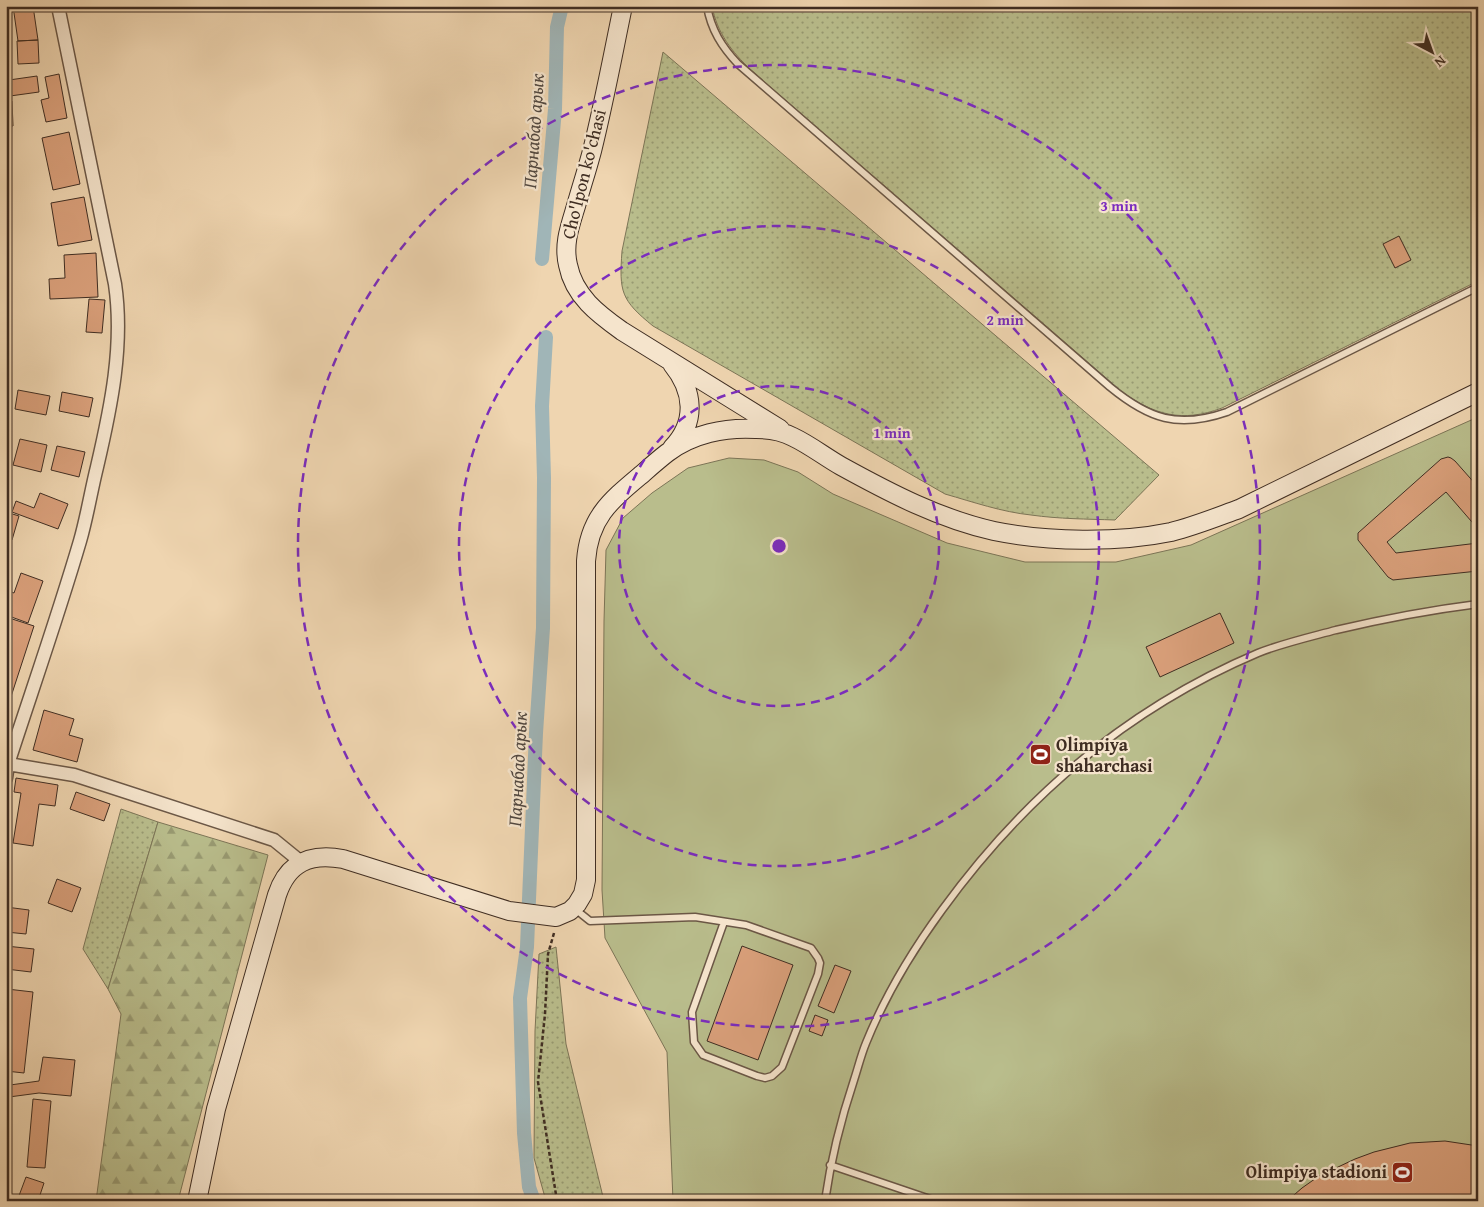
<svg xmlns="http://www.w3.org/2000/svg" width="1484" height="1207" font-family="'Gentium Book Plus',serif">
  <style>
    .green { fill: url(#green-dots); stroke: #7c7557 }
    .forest { fill: url(#forest-firs); stroke: #7c7557 }
    .pitch { fill: #b9bd8c; stroke: #7c7557 }
    .lines { fill: none; stroke-linecap: round; stroke-linejoin: round }
    .canal { stroke: #a0b5b7; stroke-width: 14 }
    .building { fill: #daa07b; stroke: #3f2d22 }
    .service-casing { stroke: #6b5746; stroke-width: 9 }
    .minor-casing { stroke: #6b5746; stroke-width: 15 }
    .secondary-casing { stroke: #3f2d22; stroke-width: 20 }
    .path { stroke: #3f2d22; stroke-width: 2.5; stroke-dasharray: 4 2.5; stroke-linecap: butt }
    .service { stroke: #f5e4cc; stroke-width: 6 }
    .minor { stroke: #f5e4cc; stroke-width: 12 }
    .secondary { stroke: #f5e4cc; stroke-width: 18 }
    .ring { fill: none; stroke: #7b2cbf; stroke-width: 2.5; stroke-dasharray: 9 6 }
    .labels { text-anchor: middle; stroke-width: 4.5; stroke-linejoin: round; paint-order: stroke }
    .street-label { font-size: 18px; fill: #3f2d22; stroke: #f5e4cc }
    .poi-label { font-size: 18px; font-weight: bold; fill: #3f2d22; stroke: #f5e4cc; text-anchor: start }
    .water-label { font-size: 19px; font-style: italic; fill: #524840; stroke: #f5e4cc }
    .centre { fill: #7b2cbf; stroke: #f5e4cc; stroke-width: 2.5 }
    .ring-label { font-size: 15px; text-anchor: middle; font-weight: bold; fill: #7b2cbf; stroke: #f5e4cc; stroke-width: 4.5; stroke-linejoin: round; paint-order: stroke }
  </style>
  <defs>
    <pattern id="green-dots" width="8" height="8" patternUnits="userSpaceOnUse" patternTransform="scale(1.25)"><rect width="8" height="8" fill="#b9bd8c"/><path d="M2 2h.1M6 6h.1" fill="none" stroke="#989a72" stroke-width="1.8" stroke-linecap="round"/></pattern>
    <pattern id="forest-firs" width="22" height="20" patternUnits="userSpaceOnUse" patternTransform="scale(1.25)"><rect width="22" height="20" fill="#b9bd8c"/><path d="M5 1l3.5 6h-7zM16 11l3.5 6h-7z" fill="#989a72"/></pattern>
  </defs>
  <rect width="100%" height="100%" fill="#efd5b0"/>
  <filter id="stains"><feTurbulence type="fractalNoise" baseFrequency=".004" numOctaves="4"/><feColorMatrix values="0 0 0 0 .2 0 0 0 0 .09 0 0 0 0 .02 0 0 0 .5 -.17"/></filter>
  <radialGradient id="worn" r=".72"><stop offset=".6" stop-color="#630" stop-opacity="0"/><stop offset="1" stop-color="#630" stop-opacity=".3"/></radialGradient>
  <path class="green" d="M 712,6 L 1478,6 L 1478,281 L 1222,408 C 1182,423 1154,415 1121,391 L 751,70 C 732,52 717,33 712,6 Z
    M 663,52 L 1159,475 L 1115,520 C 1087,519 1059,519 1031,515 C 1002,512 973,502 945,494 L 653,326 C 621,300 619,292 622,251 Z
    M 121,809 L 158,822 L 108,989 L 83,949 Z
    M 556,947 L 566,1044 L 604,1201 L 546,1201 L 534,1158 L 535,1031 L 539,954 Z"/>
  <path class="forest" d="M 158,822 L 268,855 L 178,1201 L 96,1201 L 121,1014 L 108,989 Z"/>
  <path class="pitch" d="M 1478,417 L 1478,1201 L 673,1201 L 667,1052 L 605,938 L 602,890 L 604,621 L 606,550 L 623,518 L 652,493 L 688,468 L 729,458 L 764,460 L 798,472 L 833,494 L 947,543 L 1025,562 L 1116,562 L 1191,545 Z"/>
  <g class="lines">
    <path class="canal" d="M 542,259 L 555,109 L 557,27 L 562,6
      M 534,1201 L 529,1187 L 524,1133 L 520,998 L 527,947 L 536,733 L 543,628 L 544,478 L 542,406 L 546,337"/>
  </g>
  <path class="building" d="M 13,6 L 33,6 L 38,40 L 18,41 Z
    M 38,40 L 39,63 L 18,64 L 17,41 Z
    M 59,74 L 67,118 L 46,122 L 41,100 L 49,98 L 45,77 Z
    M 37,76 L 39,92 L 10,96 L 9,80 Z
    M 6,101 L 12,101 L 13,126 L 6,126 Z
    M 69,132 L 80,184 L 53,190 L 42,138 Z
    M 84,197 L 92,240 L 58,246 L 51,203 Z
    M 1399,236 L 1411,260 L 1395,268 L 1383,244 Z
    M 96,253 L 98,297 L 50,299 L 49,279 L 65,278 L 64,255 Z
    M 89,299 L 105,300 L 102,333 L 86,332 Z
    M 18,390 L 50,396 L 46,415 L 15,409 Z
    M 62,392 L 93,398 L 89,417 L 59,411 Z
    M 20,439 L 47,445 L 41,472 L 13,465 Z
    M 57,446 L 85,452 L 79,477 L 51,470 Z
    M 1448,457 L 1451,458 L 1455,461 L 1478,487 L 1478,529 L 1446,492 L 1387,542 L 1396,553 L 1478,543 L 1478,571 L 1393,580 L 1388,577 L 1358,540 L 1358,533 L 1441,459 Z
    M 40,493 L 68,504 L 58,529 L 12,512 L 16,501 L 34,508 Z
    M 6,512 L 19,516 L 12,540 L 6,538 Z
    M 21,573 L 43,581 L 28,623 L 6,615 L 6,600 L 9,591 L 14,593 Z
    M 1220,613 L 1234,643 L 1160,677 L 1146,647 Z
    M 6,617 L 34,626 L 6,712 Z
    M 44,710 L 74,719 L 69,735 L 83,739 L 77,762 L 33,750 Z
    M 16,778 L 58,785 L 55,806 L 39,804 L 33,846 L 13,843 L 21,793 L 14,792 Z
    M 76,792 L 110,804 L 104,821 L 70,809 Z
    M 57,879 L 81,888 L 72,912 L 48,903 Z
    M 6,907 L 29,910 L 26,934 L 6,932 Z
    M 6,946 L 34,949 L 31,972 L 6,969 Z
    M 742,946 L 793,965 L 758,1060 L 707,1041 Z
    M 835,965 L 851,971 L 834,1013 L 818,1006 Z
    M 7,989 L 33,992 L 24,1073 L 6,1071 L 6,1001 Z
    M 815,1015 L 828,1020 L 822,1036 L 809,1031 Z
    M 43,1057 L 75,1060 L 71,1096 L 39,1093 L 9,1097 L 10,1085 L 39,1081 Z
    M 33,1099 L 51,1101 L 45,1168 L 27,1167 Z
    M 1445,1141 L 1478,1146 L 1478,1201 L 1287,1201 L 1302,1188 L 1319,1176 L 1355,1159 L 1374,1152 L 1410,1143 Z
    M 26,1177 L 44,1183 L 38,1201 L 17,1201 Z"/>
  <g class="lines">
    <defs>
      <path id="service" d="M 707,6 C 711,30 722,47 738,64 L 1110,387 C 1149,419 1178,429 1227,412 L 1478,287
        M 575,909 L 590,921 L 695,917 L 746,925 L 811,948 L 818,958 L 820,963 L 818,974 L 782,1067 L 772,1076 L 765,1078 L 757,1076 L 703,1055 L 694,1042 L 692,1012 L 724,922
        M 830,1165 L 936,1201
        M 825,1201 C 831,1159 841,1119 854,1080 C 858,1068 861,1055 866,1043 C 885,996 912,951 942,910 C 1024,797 1128,708 1258,653 C 1283,643 1310,637 1336,630 C 1383,619 1430,610 1478,604"/>
      <path id="minor" d="M 8,764 C 32,690 58,616 80,541 C 87,517 91,491 97,467 C 111,407 124,345 115,284 L 58,6
        M 6,778 L 8,764 L 74,775 L 274,840 L 301,862"/>
      <path id="secondary" d="M 623,6 C 613,54 604,103 592,151 C 587,170 581,188 576,206 C 570,226 563,244 568,265 C 574,296 598,314 622,331 L 780,429
        M 672,364 C 694,391 697,422 672,448
        M 197,1201 L 216,1109 L 277,895 C 288,862 310,853 343,859 L 509,911 L 556,917 L 570,911 L 577,904 L 583,894 L 586,880 L 586,561 C 589,518 610,501 641,475 C 649,468 658,460 667,453 C 692,434 725,427 756,429 C 768,429 782,431 793,437 C 810,445 825,457 841,466 C 890,493 940,519 994,531 C 1048,542 1118,543 1171,532 C 1195,526 1217,517 1239,509 L 1478,392"/>
    </defs>
    <use href="#service" class="service-casing"/>
    <use href="#minor" class="minor-casing"/>
    <use href="#secondary" class="secondary-casing"/>
    <path class="path" d="M 554,933 L 548,954 L 545,1014 L 538,1082 L 557,1201"/>
    <use href="#service" class="service"/>
    <use href="#minor" class="minor"/>
    <use href="#secondary" class="secondary"/>
  </g>
  <g class="ring">
    <circle cx="779" cy="546" r="160"/>
    <circle cx="779" cy="546" r="320"/>
    <circle cx="779" cy="546" r="481"/>
  </g>
  <defs>
    <symbol id="stadium-square" viewBox="-11 -11 22 22"><rect x="-9" y="-9" width="18" height="18" rx="4" fill="#8f2418" stroke="#f5e4cc"/><path d="M0-5a6.5 5 0 1 0 0 10a6.5 5 0 1 0 0-10ZM-3.5-1.8h7v3.6h-7Z" fill="#fff"/></symbol>
  </defs>
  <g fill-rule="evenodd">
    <use href="#stadium-square" x="1028" y="742" width="25" height="25"/>
    <use href="#stadium-square" x="1390" y="1160" width="25" height="25"/>
  </g>
  <g class="labels">
    <g class="street-label">
      <text transform="translate(584 174) rotate(-76)" y="6">Cho'lpon ko'chasi</text>
    </g>
    <g class="poi-label">
      <text x="1056" y="751">Olimpiya<tspan x="1056" dy="21">shaharchasi</tspan></text>
      <text x="1387" y="1178" text-anchor="end">Olimpiya stadioni</text>
    </g>
    <g class="water-label">
      <text transform="translate(533 131) rotate(-86)" y="7">Парнабад арык</text>
      <text transform="translate(517 769) rotate(-87)" y="7">Парнабад арык</text>
    </g>
  </g>
  <circle cx="779" cy="546" r="8" class="centre"/>
  <g class="ring-label">
    <text x="1119" y="211">3 min</text>
    <text x="1005" y="325">2 min</text>
    <text x="892" y="438">1 min</text>
  </g>
  <rect width="1484" height="1207" fill="none" stroke="#efd5b0" stroke-width="25"/>
  <rect x="8" y="8" width="1469" height="1192" fill="none" stroke="#3f2d22" stroke-width="2.5"/>
  <rect x="12" y="12" width="1459" height="1182" fill="none" stroke="#3f2d22"/>
  <g transform="translate(1432 52) rotate(139)" stroke="#f5e4cc" stroke-width="4" paint-order="stroke">
  <path d="M0-4L9 19L0 12L-9 19Z" fill="#3f2d22"/>
  <text y="-8" font-size="14" font-weight="bold" text-anchor="middle" fill="#3f2d22">N</text>
  </g>
  <rect width="100%" height="100%" filter="url(#stains)"/>
  <rect width="100%" height="100%" fill="url(#worn)"/>
</svg>
